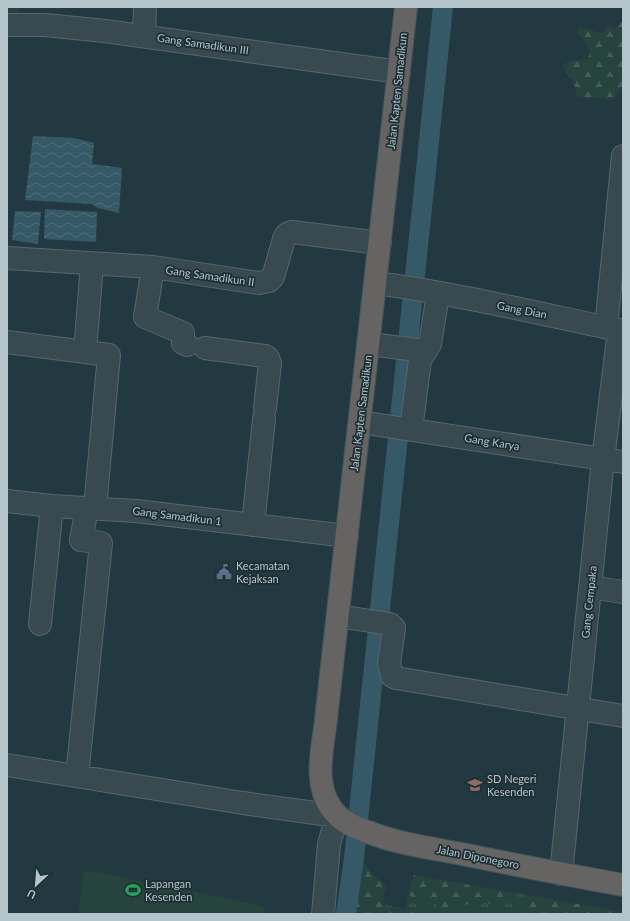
<svg xmlns="http://www.w3.org/2000/svg" width="630" height="921" font-family="Lato,sans-serif">
  <style>
    .grass { fill: url(#grass-tufts) }
    .forest { fill: url(#forest-firs) }
    .garden { fill: #26433d }
    .water { fill: url(#water-waves) }
    .lines { fill: none; stroke-linecap: round; stroke-linejoin: round }
    .canal { stroke: #355966; stroke-width: 20 }
    .minor-casing { stroke: #56676e; stroke-width: 24 }
    .trunk-casing { stroke: #43545b; stroke-width: 24 }
    .minor { stroke: #384a50; stroke-width: 22 }
    .trunk { stroke: #666462; stroke-width: 22 }
    .labels { text-anchor: middle; stroke-width: 3.5; stroke-linejoin: round; paint-order: stroke }
    .street-label { font-size: 11px; fill: #b4c4cb; stroke: #1d2f35 }
    .poi-label { font-size: 11px; fill: #b4c4cb; stroke: #1d2f35; text-anchor: start }
  </style>
  <defs>
    <pattern id="grass-tufts" width="24" height="20" patternUnits="userSpaceOnUse"><rect width="24" height="20" fill="#26433d"/><path d="M3 7l-1-3M5 7V3M7 7l1-3M15 17l-1-3M17 17v-4M19 17l1-3" fill="none" stroke="#435c58"/></pattern>
    <pattern id="forest-firs" width="22" height="20" patternUnits="userSpaceOnUse"><rect width="22" height="20" fill="#26433d"/><path d="M5 1l3.5 6h-7zM16 11l3.5 6h-7z" fill="#435c58"/></pattern>
    <pattern id="water-waves" width="16" height="10" patternUnits="userSpaceOnUse"><rect width="16" height="10" fill="#355966"/><path d="M0 5q4-4 8 0t8 0" fill="none" stroke="#506f7b"/></pattern>
  </defs>
  <rect width="100%" height="100%" fill="#233941"/>
  <path class="grass" d="M 510,892 L 529,895 L 528,896 L 522,914 L 452,914 C 455,909 473,901 479,901 C 483,902 488,904 492,903 C 499,902 505,896 510,892 Z
    M 408,894 C 412,897 416,899 421,900 C 432,902 438,898 438,914 L 415,914 L 414,912 L 396,910 L 387,911 L 383,908 L 382,904 L 405,909 Z"/>
  <path class="forest" d="M 623,21 L 623,84 L 614,98 L 610,100 L 598,98 L 585,98 L 577,96 C 575,79 567,78 563,65 C 574,58 578,62 588,58 C 593,47 584,40 577,33 L 578,29 C 590,26 593,33 603,33 L 607,26 L 616,28 Z
    M 360,863 L 364,863 L 374,876 L 387,886 C 384,895 380,904 387,911 L 411,911 L 415,914 L 353,914 Z
    M 414,875 L 510,892 C 505,895 501,901 495,903 C 490,905 485,902 479,901 C 473,901 455,909 452,914 L 438,914 C 438,898 432,902 421,900 C 416,899 412,897 408,894 Z
    M 528,895 L 623,912 L 623,914 L 613,912 L 611,914 L 522,914 L 526,903 L 525,899 Z"/>
  <path class="garden" d="M 7,7 L 19,7 L 18,17 L 7,17 Z
    M 90,871 L 258,905 L 264,909 L 266,914 L 78,914 L 83,875 L 84,872 Z"/>
  <path class="water" d="M 33,136 L 74,138 L 94,143 L 92,164 L 122,168 L 119,213 L 98,208 L 91,204 L 25,200 Z
    M 45,209 L 97,212 L 96,242 L 44,239 Z
    M 15,211 L 41,212 L 38,244 L 12,240 Z"/>
  <g class="lines">
    <path class="canal" d="M 346,914 L 354,858 L 443,7"/>
    <defs>
      <path id="minor" d="M 7,25 L 45,25 L 105,31 L 399,72
        M 144,36 L 145,7
        M 7,258 L 153,267 L 259,283 L 269,281 L 273,277 L 284,239 L 287,234 L 292,232 L 380,243
        M 153,267 L 145,317 L 183,333 L 183,343 L 187,345
        M 376,283 C 459,294 541,314 623,331
        M 606,327 L 623,156
        M 7,342 L 109,355 L 95,508
        M 369,344 L 426,351
        M 205,348 L 265,356 L 268,358 L 270,363 L 265,408
        M 85,352 L 92,264
        M 360,422 L 623,462
        M 411,429 L 420,360 L 430,344 L 438,294
        M 7,501 L 52,506 L 136,511 L 347,536
        M 253,525 L 264,419
        M 590,587 L 623,592
        M 338,616 L 390,624 L 394,628 L 389,663 L 392,676 L 396,678 L 623,716
        M 40,624 L 52,506
        M 7,765 L 243,803 L 337,816 L 329,844 L 323,914
        M 77,776 L 101,543 L 81,540 L 87,508
        M 561,874 L 603,460 L 619,330"/>
      <path id="trunk" d="M 406,7 L 326,719 C 323,748 313,782 331,808 C 340,821 354,827 368,832 C 398,844 431,848 462,854 C 516,865 569,875 623,885"/>
    </defs>
    <use href="#minor" class="minor-casing"/>
    <use href="#trunk" class="trunk-casing"/>
    <use href="#minor" class="minor"/>
    <use href="#trunk" class="trunk"/>
  </g>
  <defs>
    <symbol id="civic-bare" viewBox="-9 -9 18 18"><path d="M-.6-6.5H3V-4.5H.6V-3L4-1V1h2V6H-6V1h2V-1L-.6-3ZM-1.2 2.5V6h2.4V2.5Z" fill="#5c6f8a" stroke="#1d2f35" stroke-width="2.5" paint-order="stroke"/></symbol>
    <symbol id="school-bare" viewBox="-9 -9 18 18"><path d="M0-5L7-2L0 1L-7-2ZM-4 1L0 2.5L4 1V4Q0 6-4 4Z" fill="#8d6e63" stroke="#1d2f35" stroke-width="2.5" paint-order="stroke"/></symbol>
    <symbol id="stadium-bare" viewBox="-9 -9 18 18"><path d="M0-5a6.5 5 0 1 0 0 10a6.5 5 0 1 0 0-10ZM-3.5-1.8h7v3.6h-7Z" fill="#2e9e5b" stroke="#1d2f35" stroke-width="2.5" paint-order="stroke"/></symbol>
  </defs>
  <g fill-rule="evenodd">
    <use href="#civic-bare" x="213" y="561" width="22" height="22"/>
    <use href="#school-bare" x="464" y="774" width="22" height="22"/>
    <use href="#stadium-bare" x="122" y="879" width="22" height="22"/>
  </g>
  <g class="labels">
    <g class="street-label">
      <text transform="translate(203 44) rotate(8)" y="4">Gang Samadikun III</text>
      <text transform="translate(397 91) rotate(-84)" y="4">Jalan Kapten Samadikun</text>
      <text transform="translate(210 276) rotate(8)" y="4">Gang Samadikun II</text>
      <text transform="translate(522 310) rotate(11)" y="4">Gang Dian</text>
      <text transform="translate(361 413) rotate(-83)" y="4">Jalan Kapten Samadikun</text>
      <text transform="translate(492 442) rotate(9)" y="4">Gang Karya</text>
      <text transform="translate(177 516) rotate(7)" y="4">Gang Samadikun 1</text>
      <text transform="translate(589 602) rotate(-84)" y="4">Gang Cempaka</text>
      <text transform="translate(478 857) rotate(11)" y="4">Jalan Diponegoro</text>
    </g>
    <g class="poi-label">
      <text x="236" y="570">Kecamatan<tspan x="236" dy="13">Kejaksan</tspan></text>
      <text x="487" y="783">SD Negeri<tspan x="487" dy="13">Kesenden</tspan></text>
      <text x="145" y="888">Lapangan<tspan x="145" dy="13">Kesenden</tspan></text>
    </g>
  </g>
  <rect width="630" height="921" fill="none" stroke="#b4c4cb" stroke-width="16"/>
  <g transform="translate(36 885) rotate(206)" stroke="#1d2f35" stroke-width="3" paint-order="stroke">
  <path d="M0-3L7 15L0 10L-7 15Z" fill="#b4c4cb"/>
  <text y="-6" font-size="11" font-weight="bold" text-anchor="middle" fill="#b4c4cb">U</text>
  </g>
</svg>
